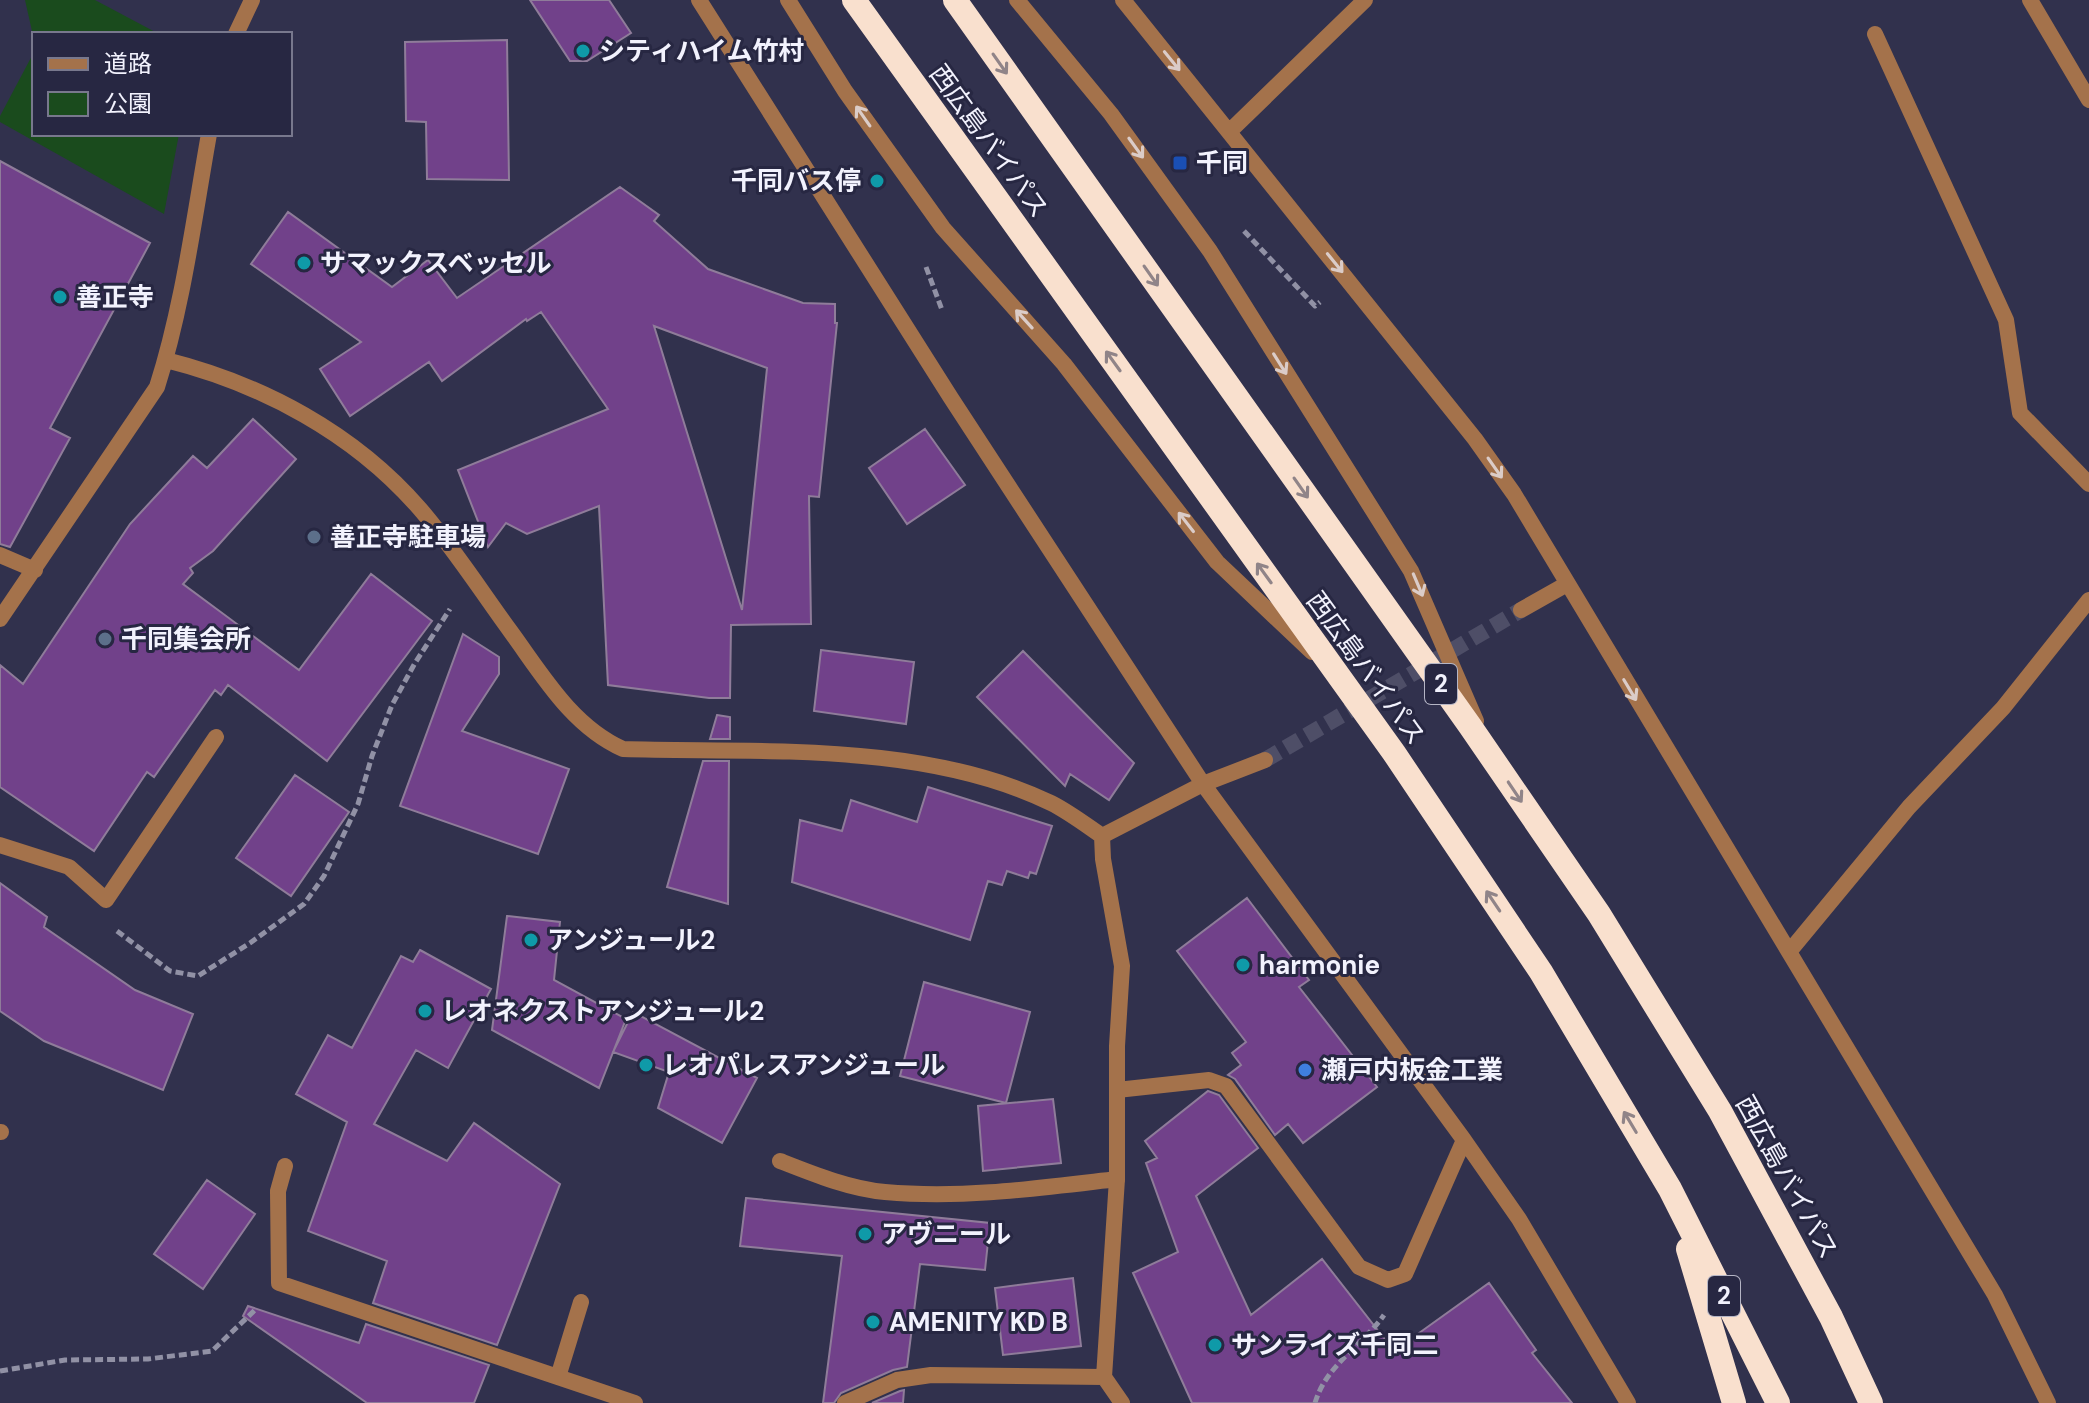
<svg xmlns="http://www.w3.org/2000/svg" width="2089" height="1403" font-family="'DM Sans','Noto Sans JP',sans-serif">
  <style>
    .green { fill: #1a4b1d }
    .building { fill: #71418a; stroke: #8f7c9a; stroke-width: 2; fill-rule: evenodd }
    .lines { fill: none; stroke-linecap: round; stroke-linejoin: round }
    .street-tunnel { stroke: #4e4e67; stroke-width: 16; stroke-dasharray: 16 8; stroke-linecap: butt }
    .path { stroke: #9191a5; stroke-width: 5; stroke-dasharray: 8 4; stroke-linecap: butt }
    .lane { stroke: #a4724b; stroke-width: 16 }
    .street { stroke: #a4724b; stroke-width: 16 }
    .highway { stroke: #f9e0ce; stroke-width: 24 }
    .oneway { stroke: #dbccc8 }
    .oneway2 { stroke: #908488 }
    .culture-dot { fill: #0f9aa8; stroke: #272742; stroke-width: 3 }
    .transit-dot { fill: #1a4fb4; stroke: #272742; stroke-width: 3 }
    .service-dot { fill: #5c6f8a; stroke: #272742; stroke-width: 3 }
    .shop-dot { fill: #3f7fe0; stroke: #272742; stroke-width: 3 }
    .labels { text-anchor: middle; stroke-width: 6; stroke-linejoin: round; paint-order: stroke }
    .shield { fill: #272742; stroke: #b5b5c5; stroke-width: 2 }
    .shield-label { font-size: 24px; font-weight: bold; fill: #f2f2fd }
    .poi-label { font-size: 26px; font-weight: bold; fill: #f2f2fd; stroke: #272742; text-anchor: start }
    .street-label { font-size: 26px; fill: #f2f2fd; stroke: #272742 }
  </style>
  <rect width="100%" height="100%" fill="#31314d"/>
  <path class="green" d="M 25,0 L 95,0 L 159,34 L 34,34 L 34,40 Z
    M 34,52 L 34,134 L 179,134 L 164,214 L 0,122 L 0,116 Z"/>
  <path class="building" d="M 530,0 L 609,0 L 631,33 L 587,61 L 570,61 Z
    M 507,40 L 509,180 L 427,179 L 426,122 L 406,121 L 405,42 Z
    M 0,161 L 150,243 L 50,428 L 70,438 L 10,547 L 0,544 Z
    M 620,187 L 659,215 L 654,221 L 708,269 L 803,303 L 835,304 L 835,323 L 837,323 L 819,497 L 809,496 L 811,624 L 731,625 L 730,698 L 709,698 L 608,685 L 599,506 L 527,534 L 506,523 L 488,547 L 458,470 L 608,409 L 541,312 L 527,321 L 526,319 L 442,381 L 429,362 L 350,416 L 320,369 L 361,342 L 251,264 L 288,212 L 392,287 L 428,260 L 457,298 ZM 654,326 L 767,368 L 742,610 Z
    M 253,419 L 296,459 L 213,551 L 190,568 L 193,573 L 183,584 L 299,670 L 371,574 L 432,621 L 327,761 L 228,685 L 221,695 L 215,690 L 154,777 L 147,772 L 94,851 L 0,787 L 0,665 L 23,684 L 130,524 L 193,456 L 207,468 Z
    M 925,429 L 965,485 L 907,524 L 869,468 Z
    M 463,634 L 499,657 L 499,674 L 462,731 L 569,769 L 538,854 L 400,806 Z
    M 821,650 L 914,662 L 906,724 L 814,711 Z
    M 1023,651 L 1134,763 L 1109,800 L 1070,774 L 1065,786 L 977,697 Z
    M 717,715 L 730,717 L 730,739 L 710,739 Z
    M 703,761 L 729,761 L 728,904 L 667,887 Z
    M 295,775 L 349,812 L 291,896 L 236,858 Z
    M 928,787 L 1052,826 L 1036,874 L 1030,872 L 1028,878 L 1007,871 L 1002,885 L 988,881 L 970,940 L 792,882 L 800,820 L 842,831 L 851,800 L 917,822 Z
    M 0,883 L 47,917 L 44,927 L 135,990 L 193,1014 L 163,1090 L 44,1041 L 0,1011 Z
    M 1247,898 L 1309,980 L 1299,987 L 1377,1087 L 1303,1143 L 1288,1124 L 1275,1135 L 1235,1079 L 1228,1075 L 1241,1065 L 1232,1053 L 1246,1042 L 1177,951 Z
    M 507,916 L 560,922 L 554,980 L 626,1019 L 599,1088 L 492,1030 Z
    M 420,950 L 491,989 L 448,1068 L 416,1050 L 374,1124 L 447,1161 L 474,1123 L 560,1184 L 497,1345 L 373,1303 L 387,1261 L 308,1231 L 347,1122 L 296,1094 L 328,1035 L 352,1048 L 401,956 L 413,962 Z
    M 924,982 L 1030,1012 L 1006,1103 L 900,1076 Z
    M 633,1012 L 757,1078 L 722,1143 L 658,1108 L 669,1072 L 613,1052 Z
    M 1208,1091 L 1219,1095 L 1258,1148 L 1196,1196 L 1251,1315 L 1322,1259 L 1394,1351 L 1489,1283 L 1536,1350 L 1532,1353 L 1572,1403 L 1192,1403 L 1133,1273 L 1178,1252 L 1146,1163 L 1157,1158 L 1145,1141 Z
    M 1053,1099 L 1061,1163 L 983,1171 L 978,1106 Z
    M 207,1180 L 255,1214 L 203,1289 L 154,1254 Z
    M 746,1198 L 990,1223 L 985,1270 L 920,1264 L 907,1367 L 893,1370 L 841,1393 L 834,1403 L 823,1403 L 842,1256 L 740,1246 Z
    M 1073,1278 L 1081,1346 L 1003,1355 L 995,1288 Z
    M 248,1306 L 359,1343 L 366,1324 L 489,1365 L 474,1403 L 367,1403 L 243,1316 Z
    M 904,1390 L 903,1403 L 872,1403 L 900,1391 Z"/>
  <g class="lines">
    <path class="street-tunnel" d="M 1265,760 L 1521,610"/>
    <path class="path" d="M 1244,231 L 1315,306 L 1320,302
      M 926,267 L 942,310
      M 117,931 L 170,971 L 198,976 L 250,943 L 304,904 L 324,876 L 358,804 L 372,756 L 392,705 L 415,663 L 450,609
      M 0,1371 L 65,1360 L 148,1359 L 212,1351 L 256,1309
      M 1315,1403 C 1326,1365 1362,1346 1384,1315"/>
    <path class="lane" d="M 788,0 L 845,91 L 943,228 L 1064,364 L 1217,562 L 1312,652
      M 1017,0 L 1111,114 L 1210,251 L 1411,571 L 1476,721
      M 780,1161 C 813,1174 850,1189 885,1192 C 963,1199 1040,1188 1117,1179"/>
    <path class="street" d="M 699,0 L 951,398 L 1203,784 L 1464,1140 L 1519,1219 L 1628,1403
      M 1123,0 L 1475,439 L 1514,494 L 1995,1295 L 2048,1403
      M 2030,0 L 2089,100
      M 236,34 L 252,0
      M 1875,34 L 2006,320 L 2020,413 L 2089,484
      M 1230,131 L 1365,0
      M 166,360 C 262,384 354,433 420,509 C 453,547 481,591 511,632 C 543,676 572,726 623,749 C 762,753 923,741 1051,803 C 1069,812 1086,825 1102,836
      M 0,555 L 35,570
      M 1521,610 L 1567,584
      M 0,619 L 157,387 C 183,306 194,218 209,134
      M 0,845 L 69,867 L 106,900 L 216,737
      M 1789,952 L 1909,807 L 2003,708 L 2089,600
      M 1117,1090 L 1209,1080 L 1226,1086 L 1359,1267 L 1388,1280 L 1405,1274 L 1464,1140
      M 0,1132 L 1,1132
      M 285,1166 L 278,1191 L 279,1283 L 635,1403
      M 558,1377 L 581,1302
      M 845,1403 L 897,1380 L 931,1375 L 1104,1377
      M 1122,1403 L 1104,1377 L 1117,1179 L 1117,1046 L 1122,966 L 1103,859 L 1102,836 L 1203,784 L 1265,760"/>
    <path class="highway" d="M 854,0 L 1394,753 L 1541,972 L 1670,1189 L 1778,1403
      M 955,0 L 1470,726 L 1599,914 L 1720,1111 L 1831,1317 L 1871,1403
      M 1688,1249 L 1734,1403"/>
  </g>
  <defs><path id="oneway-shaft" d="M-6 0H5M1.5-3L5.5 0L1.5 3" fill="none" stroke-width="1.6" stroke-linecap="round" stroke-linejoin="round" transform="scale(2)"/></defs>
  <g class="oneway">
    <use href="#oneway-shaft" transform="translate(1172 61) rotate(51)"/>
    <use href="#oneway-shaft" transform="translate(863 116) rotate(-125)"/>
    <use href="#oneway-shaft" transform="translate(1136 148) rotate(54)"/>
    <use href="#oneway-shaft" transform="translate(1335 263) rotate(51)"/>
    <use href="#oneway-shaft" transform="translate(1024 319) rotate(-132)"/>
    <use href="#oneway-shaft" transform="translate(1280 364) rotate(58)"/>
    <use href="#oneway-shaft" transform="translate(1495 468) rotate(55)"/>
    <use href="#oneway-shaft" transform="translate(1186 522) rotate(-128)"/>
    <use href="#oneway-shaft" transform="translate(1418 585) rotate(67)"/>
    <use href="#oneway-shaft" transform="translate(1630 690) rotate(59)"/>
  </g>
  <g class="oneway2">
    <use href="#oneway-shaft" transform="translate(1000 64) rotate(55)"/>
    <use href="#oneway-shaft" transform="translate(1151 276) rotate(55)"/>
    <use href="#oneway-shaft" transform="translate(1113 361) rotate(-126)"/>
    <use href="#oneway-shaft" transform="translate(1301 488) rotate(55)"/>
    <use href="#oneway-shaft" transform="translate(1264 573) rotate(-126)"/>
    <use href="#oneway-shaft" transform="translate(1515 792) rotate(56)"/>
    <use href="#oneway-shaft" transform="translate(1493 901) rotate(-124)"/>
    <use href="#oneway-shaft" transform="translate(1630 1122) rotate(-121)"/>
  </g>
  <g class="culture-dot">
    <circle cx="583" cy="51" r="8"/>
    <circle cx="877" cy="181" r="8"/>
    <circle cx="304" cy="263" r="8"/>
    <circle cx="60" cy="297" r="8"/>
    <circle cx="531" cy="940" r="8"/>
    <circle cx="1243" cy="965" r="8"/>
    <circle cx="425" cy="1011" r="8"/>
    <circle cx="646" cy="1065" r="8"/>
    <circle cx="865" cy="1234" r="8"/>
    <circle cx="873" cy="1322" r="8"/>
    <circle cx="1215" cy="1345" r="8"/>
  </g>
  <rect class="transit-dot" x="1172" y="155" width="16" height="16" rx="4"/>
  <g class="service-dot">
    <circle cx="314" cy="537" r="8"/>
    <circle cx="105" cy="639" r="8"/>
  </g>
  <circle class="shop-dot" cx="1305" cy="1070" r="8"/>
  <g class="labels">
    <g class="shield">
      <rect x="1425" y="664" width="32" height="40" rx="6"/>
      <rect x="1708" y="1276" width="32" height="40" rx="6"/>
    </g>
    <g class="shield-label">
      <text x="1441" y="692">2</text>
      <text x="1724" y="1304">2</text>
    </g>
    <g class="poi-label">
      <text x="599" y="60">シティハイム竹村</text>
      <text x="1196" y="172">千同</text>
      <text x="861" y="190" text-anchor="end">千同バス停</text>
      <text x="320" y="272">サマックスベッセル</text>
      <text x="76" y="306">善正寺</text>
      <text x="330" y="546">善正寺駐車場</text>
      <text x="121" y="648">千同集会所</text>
      <text x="547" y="949">アンジュール2</text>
      <text x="1259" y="974">harmonie</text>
      <text x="441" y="1020">レオネクストアンジュール2</text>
      <text x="662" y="1074">レオパレスアンジュール</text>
      <text x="1321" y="1079">瀬戸内板金工業</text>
      <text x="881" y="1243">アヴニール</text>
      <text x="889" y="1331">AMENITY KD B</text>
      <text x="1231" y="1354">サンライズ千同二</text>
    </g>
    <g class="street-label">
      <text transform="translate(989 141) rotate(54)" y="9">西広島バイパス</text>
      <text transform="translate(1366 668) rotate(54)" y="9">西広島バイパス</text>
      <text transform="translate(1787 1177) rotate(61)" y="9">西広島バイパス</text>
    </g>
  </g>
  <rect x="32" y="32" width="260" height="104" fill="#272742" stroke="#78788d" stroke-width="2"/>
  <rect x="48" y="58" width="40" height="12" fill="#a4724b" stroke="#78788d" stroke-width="2"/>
  <text x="104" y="72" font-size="24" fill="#f2f2fd">道路</text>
  <rect x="48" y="92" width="40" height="24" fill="#1a4b1d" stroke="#78788d" stroke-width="2"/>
  <text x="104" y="112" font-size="24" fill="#f2f2fd">公園</text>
</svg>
